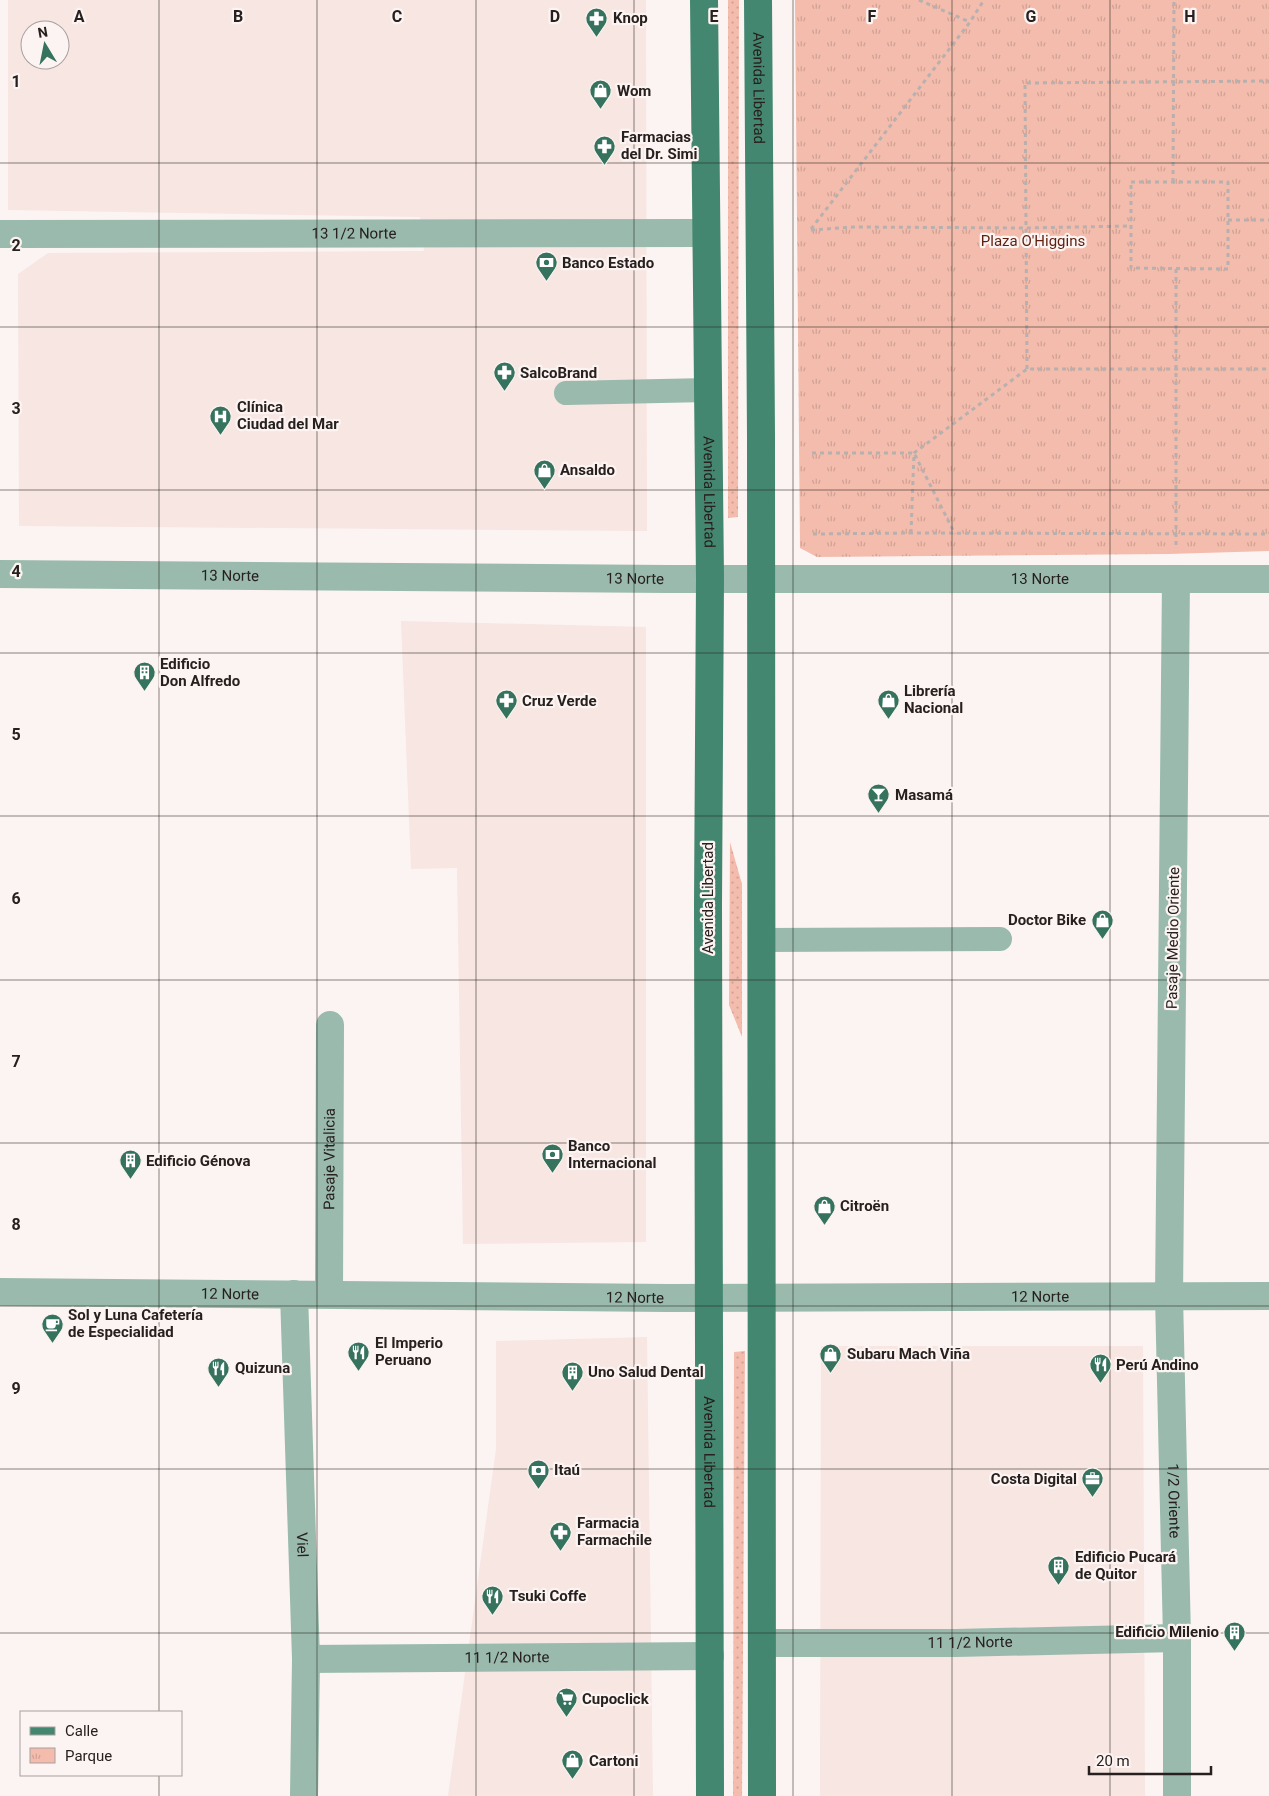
<svg xmlns="http://www.w3.org/2000/svg" width="1269" height="1796" font-family="Roboto,sans-serif">
  <style>
    .built { fill: #f7e6e1; fill-rule: evenodd }
    .grass { fill: url(#grass-dots) }
    .park { fill: url(#park-tufts) }
    .lines { fill: none; stroke-linecap: round; stroke-linejoin: round }
    .path { stroke: #b8b0ae; stroke-width: 3; stroke-dasharray: 4 4; stroke-linecap: butt }
    .lane { stroke: #99baad; stroke-width: 24 }
    .street { stroke: #99baad; stroke-width: 28 }
    .primary { stroke: #448770; stroke-width: 28 }
    .grid { fill: none; stroke: #27201e; stroke-width: 1; stroke-opacity: 0.55 }
    .labels { text-anchor: middle; stroke-width: 4.5; stroke-linejoin: round; paint-order: stroke }
    .poi-label { font-size: 15px; font-weight: bold; fill: #27201e; stroke: #fcf4f2; text-anchor: start }
    .street-label { font-size: 15px; fill: #27201e; stroke: #fcf4f2 }
    .park-label { font-size: 15px; fill: #5f1f0e; stroke: #fcf4f2 }
    .grid-label { font-size: 16px; text-anchor: middle; font-weight: bold; fill: #27201e; stroke: #fcf4f2; stroke-width: 4.5; stroke-linejoin: round; paint-order: stroke }
  </style>
  <defs>
    <pattern id="grass-dots" width="8" height="8" patternUnits="userSpaceOnUse" patternTransform="scale(1.25)"><rect width="8" height="8" fill="#f3bcad"/><path d="M2 2h.1M6 6h.1" fill="none" stroke="#d0a194" stroke-width="1.8" stroke-linecap="round"/></pattern>
    <pattern id="park-tufts" width="24" height="20" patternUnits="userSpaceOnUse" patternTransform="scale(1.25)"><rect width="24" height="20" fill="#f3bcad"/><path d="M3 7l-1-3M5 7V3M7 7l1-3M15 17l-1-3M17 17v-4M19 17l1-3" fill="none" stroke="#d0a194"/></pattern>
  </defs>
  <rect width="100%" height="100%" fill="#fcf4f2"/>
  <path class="built" d="M 8,0 L 646,0 L 647,531 L 19,526 L 18,274 L 48,253 L 424,251 L 420,217 L 8,210 ZM 30,30 L 60,30 L 60,60 L 30,60 Z
    M 401,621 L 646,627 L 646,1242 L 463,1244 L 457,868 L 411,869 Z
    M 647,1337 L 653,1796 L 448,1796 L 496,1449 L 496,1341 Z
    M 821,1346 L 1143,1346 L 1145,1796 L 820,1796 Z"/>
  <path class="grass" d="M 728,0 L 739,0 L 738,517 L 728,518 Z
    M 730,842 L 742,884 L 742,1037 L 729,1005 Z
    M 745,1351 L 742,1796 L 733,1796 L 734,1352 Z"/>
  <path class="park" d="M 795,0 L 1269,0 L 1269,551 L 1168,554 L 817,557 L 800,548 Z"/>
  <g class="lines">
    <path class="path" d="M 919,0 L 970,22
      M 1131,182 L 1228,182 L 1228,269 L 1131,268 Z
      M 1173,182 L 1174,0
      M 1228,220 L 1269,220
      M 811,229 L 970,22 L 984,0
      M 811,230 L 854,227 L 1026,228 L 1131,226
      M 1027,369 L 1025,83 L 1269,81
      M 812,453 L 914,453 L 955,534
      M 911,533 L 914,453 L 1027,369 L 1269,369
      M 813,534 L 911,533 L 1269,534
      M 1176,545 L 1176,268"/>
    <path class="lane" d="M 566,393 L 708,390
      M 761,940 L 1000,939"/>
    <g class="street">
      <path id="s1" d="M 0,234 L 706,233"/>
      <path id="s2" d="M 0,574 L 668,579 L 1269,579"/>
      <path id="s3" d="M 1176,579 L 1169,1296 L 1177,1638 L 1177,1796"/>
      <path id="s4" d="M 0,1292 L 668,1298 L 1269,1296"/>
      <path id="s5" d="M 294,1294 L 306,1659 L 304,1796"/>
      <path id="s6" d="M 329,1294 L 330,1025"/>
      <path id="s7" d="M 762,1643 L 956,1643 L 1177,1638"/>
      <path id="s8" d="M 306,1659 L 710,1656"/>
    </g>
    <g class="primary">
      <path id="s9" d="M 704,0 L 710,579 L 708,904 L 710,1796"/>
      <path id="s10" d="M 758,0 L 761,436 L 762,1796"/>
    </g>
  </g>
  <path class="grid" d="M 159,0 L 159,1712M 317,0 L 317,1796M 476,0 L 476,1796M 634,0 L 634,1796M 793,0 L 793,1796M 952,0 L 952,1796M 1110,0 L 1110,1796M 0,163 L 1269,163M 0,327 L 1269,327M 0,490 L 1269,490M 0,653 L 1269,653M 0,816 L 1269,816M 0,980 L 1269,980M 0,1143 L 1269,1143M 0,1306 L 1269,1306M 0,1469 L 1269,1469M 0,1633 L 1269,1633M 159,1775 L 159,1796"/>
  <defs>
    <symbol id="pharmacy-pin" viewBox="-11 -11 22 30"><path d="M0 17L-7.5 6A9.5 9.5 0 1 1 7.5 6Z" fill="#36735e" stroke="#fcf4f2"/><path d="M-2-6h4v4h4v4h-4v4h-4v-4h-4v-4h4Z" fill="#fff"/></symbol>
    <symbol id="shop-pin" viewBox="-11 -11 22 30"><path d="M0 17L-7.5 6A9.5 9.5 0 1 1 7.5 6Z" fill="#36735e" stroke="#fcf4f2"/><path d="M-5-2.5h2.3a2.7 3.5 0 0 1 5.4 0H5L5.5 6h-11ZM-1.5-2.5h3a1.5 2.3 0 0 0-3 0Z" fill="#fff"/></symbol>
    <symbol id="bank-pin" viewBox="-11 -11 22 30"><path d="M0 17L-7.5 6A9.5 9.5 0 1 1 7.5 6Z" fill="#36735e" stroke="#fcf4f2"/><path d="M-6-4H6V4H-6ZM0-2.3a2.3 2.3 0 1 0 0 4.6a2.3 2.3 0 1 0 0-4.6Z" fill="#fff"/></symbol>
    <symbol id="hospital-pin" viewBox="-11 -11 22 30"><path d="M0 17L-7.5 6A9.5 9.5 0 1 1 7.5 6Z" fill="#36735e" stroke="#fcf4f2"/><path d="M-5-5h3v3.5h4V-5h3V5h-3V1.5h-4V5h-3Z" fill="#fff"/></symbol>
    <symbol id="building-pin" viewBox="-11 -11 22 30"><path d="M0 17L-7.5 6A9.5 9.5 0 1 1 7.5 6Z" fill="#36735e" stroke="#fcf4f2"/><path d="M-4-6H4V6H1V3H-1V6H-4ZM-2.5-4.3h1.7v1.8h-1.7ZM.8-4.3h1.7v1.8H.8ZM-2.5-1h1.7V.8h-1.7ZM.8-1h1.7V.8H.8Z" fill="#fff"/></symbol>
    <symbol id="bar-pin" viewBox="-11 -11 22 30"><path d="M0 17L-7.5 6A9.5 9.5 0 1 1 7.5 6Z" fill="#36735e" stroke="#fcf4f2"/><path d="M-6-5H6L.8 .8V4.5H3.5V6h-7V4.5H-.8V.8Z" fill="#fff"/></symbol>
    <symbol id="cafe-pin" viewBox="-11 -11 22 30"><path d="M0 17L-7.5 6A9.5 9.5 0 1 1 7.5 6Z" fill="#36735e" stroke="#fcf4f2"/><path d="M-5.5-4.5H6V0H3Q3 3.5 0 3.5H-2.5Q-5.5 3.5-5.5 0ZM3-3.2v2h1.7v-2ZM-6 4.5H4V6H-6Z" fill="#fff"/></symbol>
    <symbol id="restaurant-pin" viewBox="-11 -11 22 30"><path d="M0 17L-7.5 6A9.5 9.5 0 1 1 7.5 6Z" fill="#36735e" stroke="#fcf4f2"/><path d="M-5-6h1v4h1v-4h1v4h1v-4h1v5L-1.5 .5V6h-2V.5L-5-1ZM5-6V6H3V1.5H1.5Q1.5-4 5-6Z" fill="#fff"/></symbol>
    <symbol id="office-pin" viewBox="-11 -11 22 30"><path d="M0 17L-7.5 6A9.5 9.5 0 1 1 7.5 6Z" fill="#36735e" stroke="#fcf4f2"/><path d="M-6-3h4V-5.5h4V-3h4V5H-6ZM-1-4.5V-3h2v-1.5ZM-6 0V1H6V0Z" fill="#fff"/></symbol>
    <symbol id="supermarket-pin" viewBox="-11 -11 22 30"><path d="M0 17L-7.5 6A9.5 9.5 0 1 1 7.5 6Z" fill="#36735e" stroke="#fcf4f2"/><path d="M-6-5.5h2.5l.6 2H6L4.5 2H-2.5L-4.4-4H-6ZM-1.5 3.2a1.3 1.3 0 1 0 .1 0ZM3 3.2a1.3 1.3 0 1 0 .1 0Z" fill="#fff"/></symbol>
  </defs>
  <g fill-rule="evenodd">
    <use href="#pharmacy-pin" x="584" y="6" width="25" height="34"/>
    <use href="#shop-pin" x="588" y="78" width="25" height="34"/>
    <use href="#pharmacy-pin" x="592" y="134" width="25" height="34"/>
    <use href="#bank-pin" x="534" y="250" width="25" height="34"/>
    <use href="#pharmacy-pin" x="492" y="360" width="25" height="34"/>
    <use href="#hospital-pin" x="208" y="404" width="25" height="34"/>
    <use href="#shop-pin" x="532" y="458" width="25" height="34"/>
    <use href="#building-pin" x="132" y="660" width="25" height="34"/>
    <use href="#shop-pin" x="876" y="688" width="25" height="34"/>
    <use href="#pharmacy-pin" x="494" y="688" width="25" height="34"/>
    <use href="#bar-pin" x="866" y="782" width="25" height="34"/>
    <use href="#shop-pin" x="1090" y="908" width="25" height="34"/>
    <use href="#bank-pin" x="540" y="1142" width="25" height="34"/>
    <use href="#building-pin" x="118" y="1148" width="25" height="34"/>
    <use href="#shop-pin" x="812" y="1194" width="25" height="34"/>
    <use href="#cafe-pin" x="40" y="1312" width="25" height="34"/>
    <use href="#restaurant-pin" x="346" y="1340" width="25" height="34"/>
    <use href="#shop-pin" x="818" y="1342" width="25" height="34"/>
    <use href="#restaurant-pin" x="1088" y="1352" width="25" height="34"/>
    <use href="#restaurant-pin" x="206" y="1356" width="25" height="34"/>
    <use href="#building-pin" x="560" y="1360" width="25" height="34"/>
    <use href="#bank-pin" x="526" y="1458" width="25" height="34"/>
    <use href="#office-pin" x="1080" y="1466" width="25" height="34"/>
    <use href="#pharmacy-pin" x="548" y="1520" width="25" height="34"/>
    <use href="#building-pin" x="1046" y="1554" width="25" height="34"/>
    <use href="#restaurant-pin" x="480" y="1584" width="25" height="34"/>
    <use href="#building-pin" x="1222" y="1620" width="25" height="34"/>
    <use href="#supermarket-pin" x="554" y="1686" width="25" height="34"/>
    <use href="#shop-pin" x="560" y="1748" width="25" height="34"/>
  </g>
  <g class="labels">
    <g class="poi-label">
      <text x="613" y="23">Knop</text>
      <text x="617" y="96">Wom</text>
      <text x="621" y="142">Farmacias<tspan x="621" dy="17">del Dr. Simi</tspan></text>
      <text x="562" y="268">Banco Estado</text>
      <text x="520" y="378">SalcoBrand</text>
      <text x="237" y="412">Clínica<tspan x="237" dy="17">Ciudad del Mar</tspan></text>
      <text x="560" y="475">Ansaldo</text>
      <text x="160" y="669">Edificio<tspan x="160" dy="17">Don Alfredo</tspan></text>
      <text x="904" y="696">Librería<tspan x="904" dy="17">Nacional</tspan></text>
      <text x="522" y="706">Cruz Verde</text>
      <text x="895" y="800">Masamá</text>
      <text x="1086" y="925" text-anchor="end">Doctor Bike</text>
      <text x="568" y="1151">Banco<tspan x="568" dy="17">Internacional</tspan></text>
      <text x="146" y="1166">Edificio Génova</text>
      <text x="840" y="1211">Citroën</text>
      <text x="68" y="1320">Sol y Luna Cafetería<tspan x="68" dy="17">de Especialidad</tspan></text>
      <text x="375" y="1348">El Imperio<tspan x="375" dy="17">Peruano</tspan></text>
      <text x="847" y="1359">Subaru Mach Viña</text>
      <text x="1116" y="1370">Perú Andino</text>
      <text x="235" y="1373">Quizuna</text>
      <text x="588" y="1377">Uno Salud Dental</text>
      <text x="554" y="1475">Itaú</text>
      <text x="1077" y="1484" text-anchor="end">Costa Digital</text>
      <text x="577" y="1528">Farmacia<tspan x="577" dy="17">Farmachile</tspan></text>
      <text x="1075" y="1562">Edificio Pucará<tspan x="1075" dy="17">de Quitor</tspan></text>
      <text x="509" y="1601">Tsuki Coffe</text>
      <text x="1219" y="1637" text-anchor="end">Edificio Milenio</text>
      <text x="582" y="1704">Cupoclick</text>
      <text x="589" y="1766">Cartoni</text>
    </g>
    <g class="street-label">
      <text dy="5" stroke="none"><textPath href="#s10" startOffset="88">Avenida Libertad</textPath></text>
      <text dy="5" stroke="none"><textPath href="#s1" startOffset="354">13 1/2 Norte</textPath></text>
      <text dy="5" stroke="none"><textPath href="#s9" startOffset="492">Avenida Libertad</textPath></text>
      <text dy="5" stroke="none"><textPath href="#s2" startOffset="230">13 Norte</textPath></text>
      <text dy="5" stroke="none"><textPath href="#s2" startOffset="635">13 Norte</textPath></text>
      <text dy="5" stroke="none"><textPath href="#s2" startOffset="1040">13 Norte</textPath></text>
      <text transform="translate(708 898) rotate(-90)" y="5">Avenida Libertad</text>
      <text transform="translate(1173 938) rotate(-89)" y="5">Pasaje Medio Oriente</text>
      <text dy="5" stroke="none"><textPath href="#s6" startOffset="135">Pasaje Vitalicia</textPath></text>
      <text dy="5" stroke="none"><textPath href="#s4" startOffset="230">12 Norte</textPath></text>
      <text dy="5" stroke="none"><textPath href="#s4" startOffset="635">12 Norte</textPath></text>
      <text dy="5" stroke="none"><textPath href="#s4" startOffset="1040">12 Norte</textPath></text>
      <text dy="5" stroke="none"><textPath href="#s9" startOffset="1452">Avenida Libertad</textPath></text>
      <text dy="5" stroke="none"><textPath href="#s3" startOffset="922">1/2 Oriente</textPath></text>
      <text dy="5" stroke="none"><textPath href="#s5" startOffset="251">Viel</textPath></text>
      <text dy="5" stroke="none"><textPath href="#s7" startOffset="208">11 1/2 Norte</textPath></text>
      <text dy="5" stroke="none"><textPath href="#s8" startOffset="201">11 1/2 Norte</textPath></text>
    </g>
    <g class="park-label">
      <text x="1033" y="246">Plaza O'Higgins</text>
    </g>
  </g>
  <g class="grid-label">
    <text x="79" y="22">A</text>
    <text x="238" y="22">B</text>
    <text x="397" y="22">C</text>
    <text x="555" y="22">D</text>
    <text x="714" y="22">E</text>
    <text x="872" y="22">F</text>
    <text x="1031" y="22">G</text>
    <text x="1190" y="22">H</text>
    <text x="16" y="87">1</text>
    <text x="16" y="251">2</text>
    <text x="16" y="414">3</text>
    <text x="16" y="577">4</text>
    <text x="16" y="740">5</text>
    <text x="16" y="904">6</text>
    <text x="16" y="1067">7</text>
    <text x="16" y="1230">8</text>
    <text x="16" y="1394">9</text>
  </g>
  <rect x="20" y="1711" width="162" height="65" fill="#fcf4f2" stroke="#a79f9d"/>
  <rect x="30" y="1727" width="25" height="8" fill="#448770" stroke="#a79f9d"/>
  <text x="65" y="1736" font-size="15" fill="#27201e">Calle</text>
  <rect x="30" y="1748" width="25" height="15" fill="url(#park-tufts)" stroke="#a79f9d"/>
  <text x="65" y="1761" font-size="15" fill="#27201e">Parque</text>
  <g transform="translate(45 45) rotate(350)"><circle r="24" fill="#fcf4f2" stroke="#a79f9d"/>
  <path d="M0-4L9 19L0 12L-9 19Z" fill="#36735e"/>
  <text y="-8" font-size="14" font-weight="bold" text-anchor="middle" fill="#27201e">N</text>
  </g>
  <path d="M1089 1766v8h122v-8" fill="none" stroke="#27201e" stroke-width="2.5"/>
  <text x="1096" y="1766" font-size="15" fill="#27201e" stroke="#fcf4f2" stroke-width="4" paint-order="stroke">20 m</text>
</svg>
